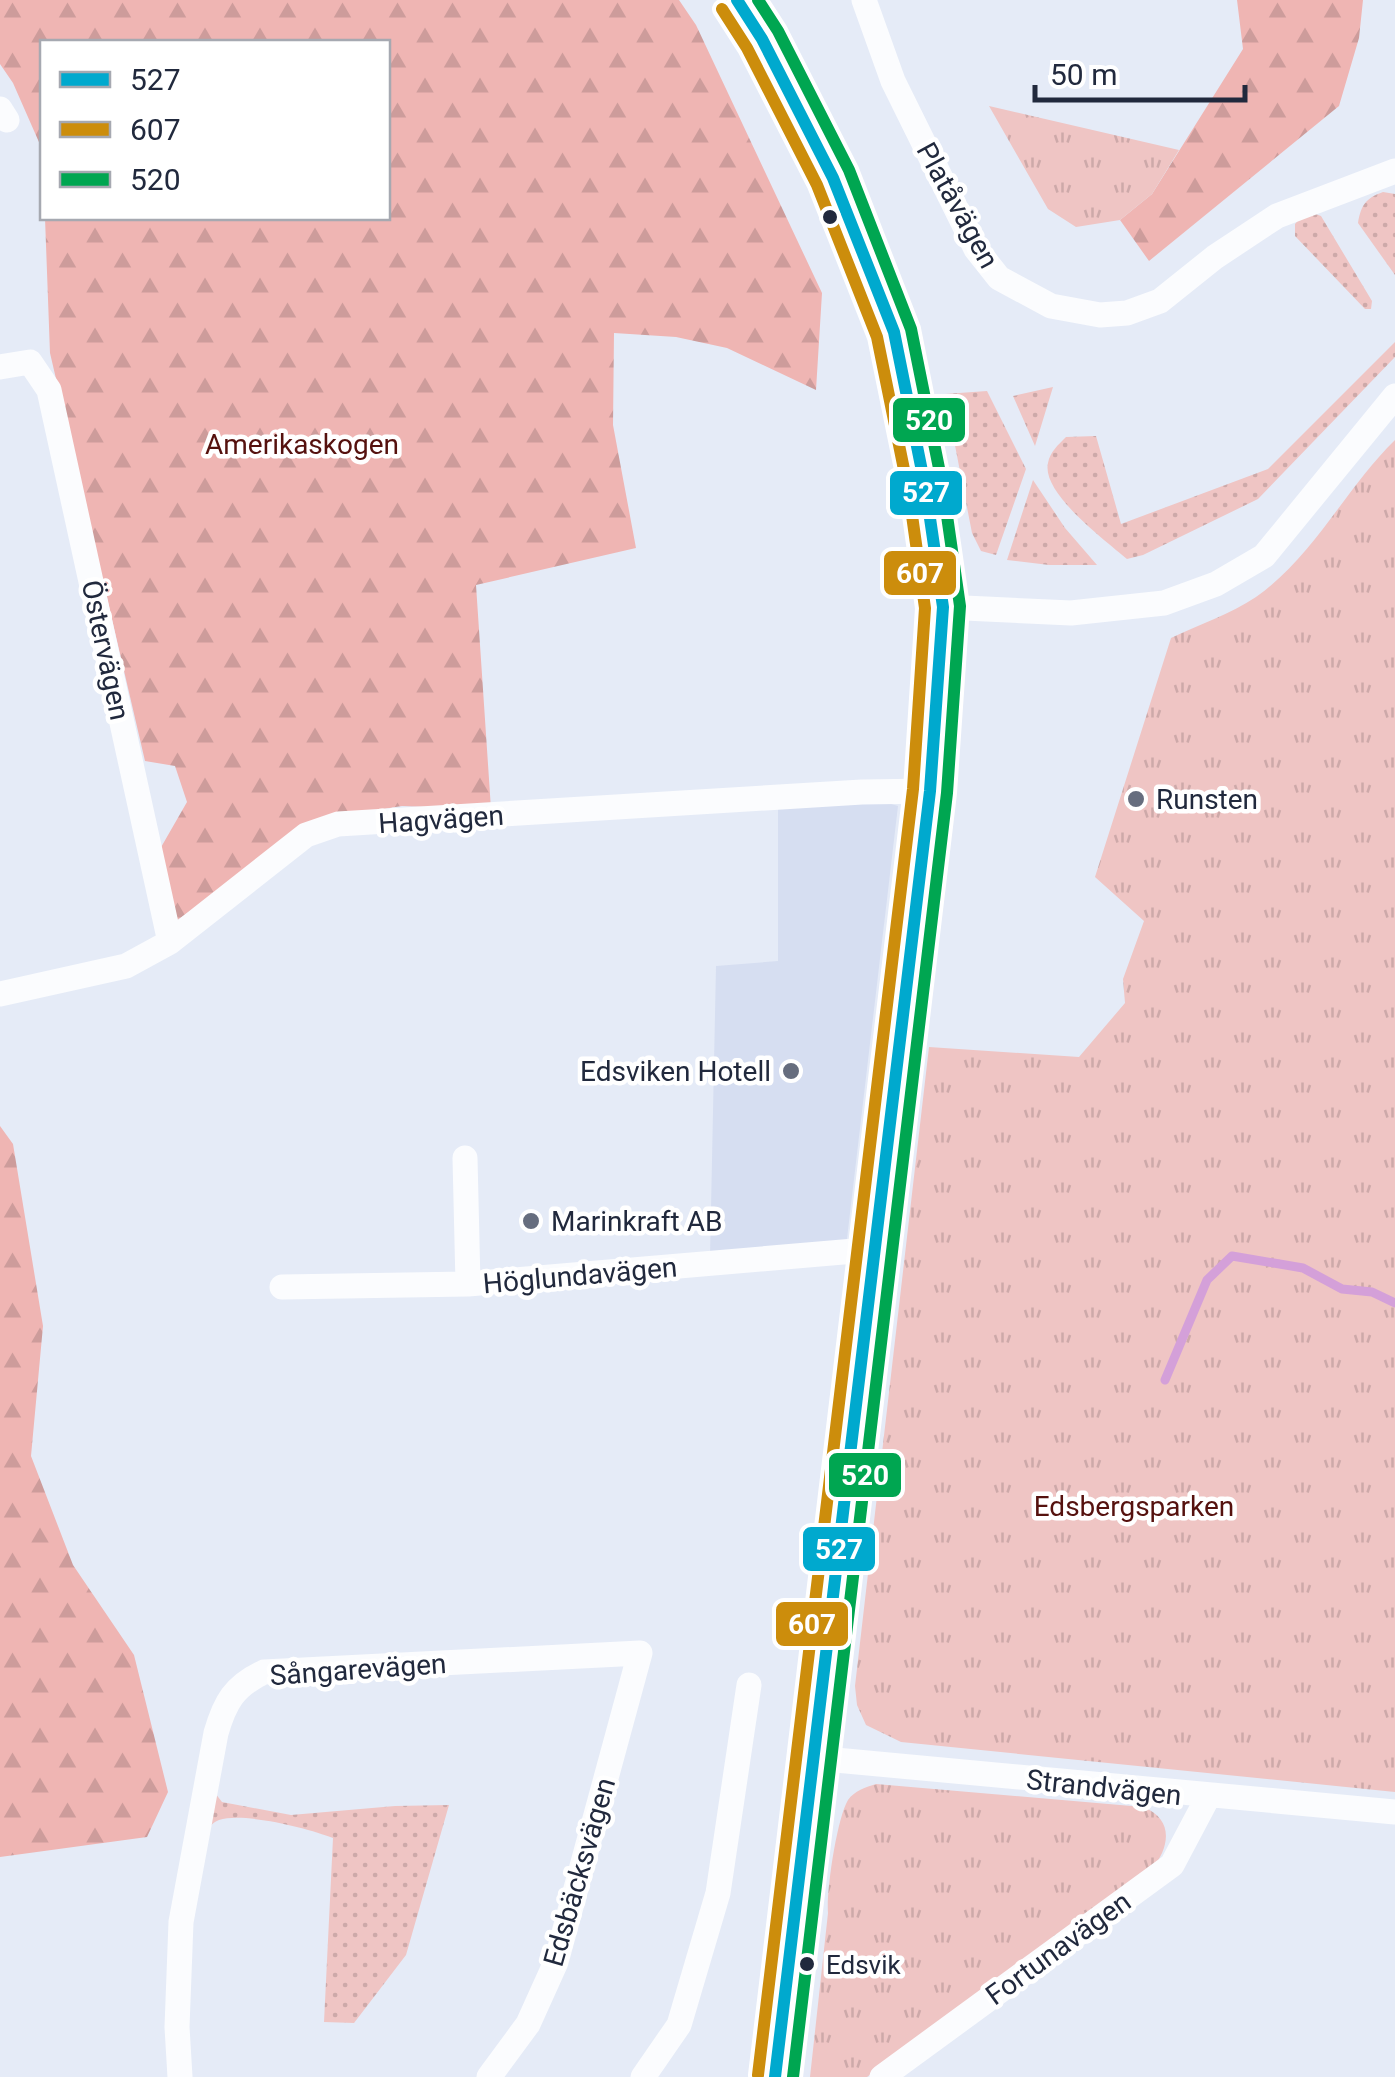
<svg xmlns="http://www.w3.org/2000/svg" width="1395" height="2077" font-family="Roboto,sans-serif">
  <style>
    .built { fill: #d6def1 }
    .grass { fill: url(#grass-dots) }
    .forest { fill: url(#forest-firs) }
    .park { fill: url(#park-tufts) }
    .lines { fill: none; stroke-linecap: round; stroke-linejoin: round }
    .stream { stroke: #d4a0d9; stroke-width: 9 }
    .street { stroke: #fbfcfe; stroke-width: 25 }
    .secondary { stroke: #c6cad2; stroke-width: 38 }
    .bus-1-casing { stroke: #fff; stroke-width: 20 }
    .bus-2-casing { stroke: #fff; stroke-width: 20 }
    .bus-3-casing { stroke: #fff; stroke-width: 20 }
    .bus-1 { stroke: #00a9ce; stroke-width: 12 }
    .bus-2 { stroke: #cc8d0c; stroke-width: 12 }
    .bus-3 { stroke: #00a651; stroke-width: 12 }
    .bus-dot { fill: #21293d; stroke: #fff; stroke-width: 4 }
    .poi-dot { fill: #666d7e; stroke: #fff; stroke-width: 4 }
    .labels { text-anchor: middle; stroke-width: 9; stroke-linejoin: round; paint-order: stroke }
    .bus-label { font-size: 26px; fill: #21293d; stroke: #fff; text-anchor: start }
    .street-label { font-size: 28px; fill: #21293d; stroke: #fff }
    .park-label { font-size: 28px; fill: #55110e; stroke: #fff }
    .poi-label { font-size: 28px; fill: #21293d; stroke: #fff; text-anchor: start }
    .line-badge { stroke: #fff; stroke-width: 4 }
    .badge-label { font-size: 28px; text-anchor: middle; font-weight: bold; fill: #fff }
  </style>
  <defs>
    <pattern id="grass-dots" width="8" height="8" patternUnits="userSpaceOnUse" patternTransform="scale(2.5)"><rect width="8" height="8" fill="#efc5c4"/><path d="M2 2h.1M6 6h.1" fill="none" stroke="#cda9a9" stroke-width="1.8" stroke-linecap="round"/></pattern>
    <pattern id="forest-firs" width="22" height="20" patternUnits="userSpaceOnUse" patternTransform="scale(2.5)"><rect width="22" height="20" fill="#efb5b3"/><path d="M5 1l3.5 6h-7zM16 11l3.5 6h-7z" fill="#cd9c9b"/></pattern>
    <pattern id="park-tufts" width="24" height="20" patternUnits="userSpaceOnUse" patternTransform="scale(2.5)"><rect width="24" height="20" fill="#efc5c4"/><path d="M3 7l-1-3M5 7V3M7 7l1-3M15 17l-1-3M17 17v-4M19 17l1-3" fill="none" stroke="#cda9a9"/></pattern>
  </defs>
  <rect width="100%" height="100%" fill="#e5ebf7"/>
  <path class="built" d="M 884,802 L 898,806 L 846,1247 L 710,1257 L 716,966 L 778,961 L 778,809 Z"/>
  <path class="grass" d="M 1383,192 L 1395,194 L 1395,275 L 1358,223 C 1361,205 1366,198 1383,192 Z
    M 1313,213 L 1321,216 L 1372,301 L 1371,309 L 1365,309 L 1295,236 L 1295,224 L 1302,216 Z
    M 1395,342 L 1395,357 L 1258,499 L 1143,555 L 1127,559 C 1106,541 1041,493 1048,463 C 1050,452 1058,445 1066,437 L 1096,436 L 1121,524 L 1268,469 Z
    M 1053,387 L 1035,446 L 1013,396 Z
    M 987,391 L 1026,469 L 996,555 L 981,551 L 972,533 L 945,394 Z
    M 1033,480 L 1065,528 L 1097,565 L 1049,565 L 1007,560 Z
    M 215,1793 L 222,1802 L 291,1815 L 395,1806 L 449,1805 L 406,1955 L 354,2023 L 324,2022 L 333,1838 C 308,1828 244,1812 219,1820 C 213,1822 210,1827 205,1830 Z"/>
  <path class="forest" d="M 0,0 L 679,0 L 696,25 L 822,293 L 816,390 L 727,348 L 676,337 L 614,333 L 613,425 L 636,548 L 476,585 L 491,809 L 402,806 L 321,819 L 176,921 L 160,849 L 187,802 L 175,766 L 145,761 L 50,353 L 45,218 L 388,218 L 388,42 L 42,42 L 42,149 L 13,83 L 0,64 Z
    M 1237,0 L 1363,0 L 1359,38 L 1339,106 L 1149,261 L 1120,220 L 1152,194 L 1243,49 Z
    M 0,1126 L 13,1144 L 43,1326 L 31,1456 L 73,1565 L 134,1655 L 168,1792 L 147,1837 L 0,1857 Z"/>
  <path class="park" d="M 989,106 L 1179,150 L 1152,194 L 1120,220 L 1076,227 L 1048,209 Z
    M 1395,440 L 1395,1792 L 901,1742 L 866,1725 L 857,1705 L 855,1686 L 929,1047 L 1079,1057 L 1125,1003 L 1123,979 L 1144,921 L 1095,877 L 1171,638 C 1198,625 1231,614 1256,597 C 1314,556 1345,489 1395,440 Z
    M 876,1784 L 1143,1807 C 1174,1819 1170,1847 1152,1869 L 867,2077 L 810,2077 L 828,1913 C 826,1892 837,1818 848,1800 C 854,1791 866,1787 876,1784 Z"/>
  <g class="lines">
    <path class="stream" d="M 1165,1380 L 1207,1280 L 1232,1256 L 1303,1268 L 1342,1289 L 1372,1292 L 1395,1303"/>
    <path class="street" d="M 864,0 L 893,81 L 976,249 L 999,278 L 1051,306 L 1100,315 L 1127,313 L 1160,301 L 1215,257 L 1277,216 L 1395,171
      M 0,109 L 7,120
      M 0,367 L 30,362 L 49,390 L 170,942
      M 943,607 L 1071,613 L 1164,603 L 1216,584 L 1264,556 L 1395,396
      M 0,994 L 126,966 L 170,942 L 306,835 L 338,824 L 862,792 L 930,791
      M 465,1158 L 468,1284
      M 282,1287 L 468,1284 L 878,1249
      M 814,1758 L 1395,1812
      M 180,2077 L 177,2027 L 181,1922 L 216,1733 C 225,1702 234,1686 264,1672 L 640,1653 L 556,1962 L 528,2024 L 489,2077
      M 643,2077 L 679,2025 L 718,1893 L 749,1685
      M 882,2077 L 1172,1865 L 1208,1797"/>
    <path class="secondary" d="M 737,0 L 762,39 L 833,178 L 894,332 L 926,491 L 943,607 L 930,791 L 775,2077"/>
    <defs>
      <path id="bus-1" d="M 737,0 L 762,39 L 833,178 L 894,332 L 926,491 L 943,607 L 930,791 L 775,2077"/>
      <path id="bus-2" d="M 722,9 L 747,48 L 817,185 L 877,337 L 909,494 L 925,608 L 913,789 L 758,2075"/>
      <path id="bus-3" d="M 758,0 L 778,31 L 849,170 L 911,329 L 943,488 L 960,606 L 947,793 L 793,2077"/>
    </defs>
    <use href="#bus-1" class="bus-1-casing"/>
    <use href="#bus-2" class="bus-2-casing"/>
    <use href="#bus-3" class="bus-3-casing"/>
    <use href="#bus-1" class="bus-1"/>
    <use href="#bus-2" class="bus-2"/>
    <use href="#bus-3" class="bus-3"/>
  </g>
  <g class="bus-dot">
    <circle cx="830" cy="217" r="9"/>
    <circle cx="807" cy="1964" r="9"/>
  </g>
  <g class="poi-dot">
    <circle cx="1136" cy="799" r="10"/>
    <circle cx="791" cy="1071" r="10"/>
    <circle cx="531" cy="1221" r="10"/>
  </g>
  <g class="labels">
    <g class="bus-label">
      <text x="826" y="1974">Edsvik</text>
    </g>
    <g class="street-label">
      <text transform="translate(958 205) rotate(61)" y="10">Platåvägen</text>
      <text transform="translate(106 650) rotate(78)" y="10">Östervägen</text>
      <text transform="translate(441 819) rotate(-4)" y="10">Hagvägen</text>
      <text transform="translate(580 1275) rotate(-5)" y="10">Höglundavägen</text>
      <text transform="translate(358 1669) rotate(-4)" y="10">Sångarevägen</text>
      <text transform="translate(1104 1787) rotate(6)" y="10">Strandvägen</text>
      <text transform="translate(579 1872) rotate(-74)" y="10">Edsbäcksvägen</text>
      <text transform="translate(1058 1948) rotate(-36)" y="10">Fortunavägen</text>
    </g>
    <g class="park-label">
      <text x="302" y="454">Amerikaskogen</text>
      <text x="1134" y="1516">Edsbergsparken</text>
    </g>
    <g class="poi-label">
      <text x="1156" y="809">Runsten</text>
      <text x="771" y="1081" text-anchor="end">Edsviken Hotell</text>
      <text x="551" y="1231">Marinkraft AB</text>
    </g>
  </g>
  <g class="line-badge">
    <rect x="891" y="396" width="76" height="48" rx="10" fill="#00a651"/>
    <rect x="888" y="469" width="76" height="48" rx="10" fill="#00a9ce"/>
    <rect x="882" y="549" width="76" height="48" rx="10" fill="#cc8d0c"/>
    <rect x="827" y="1451" width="76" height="48" rx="10" fill="#00a651"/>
    <rect x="801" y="1525" width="76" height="48" rx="10" fill="#00a9ce"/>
    <rect x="774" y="1600" width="76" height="48" rx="10" fill="#cc8d0c"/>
  </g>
  <g class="badge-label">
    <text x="929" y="430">520</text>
    <text x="926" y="502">527</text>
    <text x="920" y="583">607</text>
    <text x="865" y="1485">520</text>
    <text x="839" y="1559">527</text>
    <text x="812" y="1634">607</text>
  </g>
  <rect x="40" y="40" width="350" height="180" fill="#ffffff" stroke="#a6a9b1" stroke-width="2.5"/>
  <rect x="60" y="72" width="50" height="15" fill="#00a9ce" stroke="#a6a9b1" stroke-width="2.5"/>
  <text x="130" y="90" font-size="30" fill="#21293d">527</text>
  <rect x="60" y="122" width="50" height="15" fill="#cc8d0c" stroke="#a6a9b1" stroke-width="2.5"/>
  <text x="130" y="140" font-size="30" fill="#21293d">607</text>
  <rect x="60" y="172" width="50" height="15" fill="#00a651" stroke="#a6a9b1" stroke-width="2.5"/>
  <text x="130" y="190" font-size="30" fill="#21293d">520</text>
  <path d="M1035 85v15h210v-15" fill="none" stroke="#21293d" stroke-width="5"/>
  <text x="1050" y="85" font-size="30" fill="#21293d" stroke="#ffffff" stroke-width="8" paint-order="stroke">50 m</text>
</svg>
